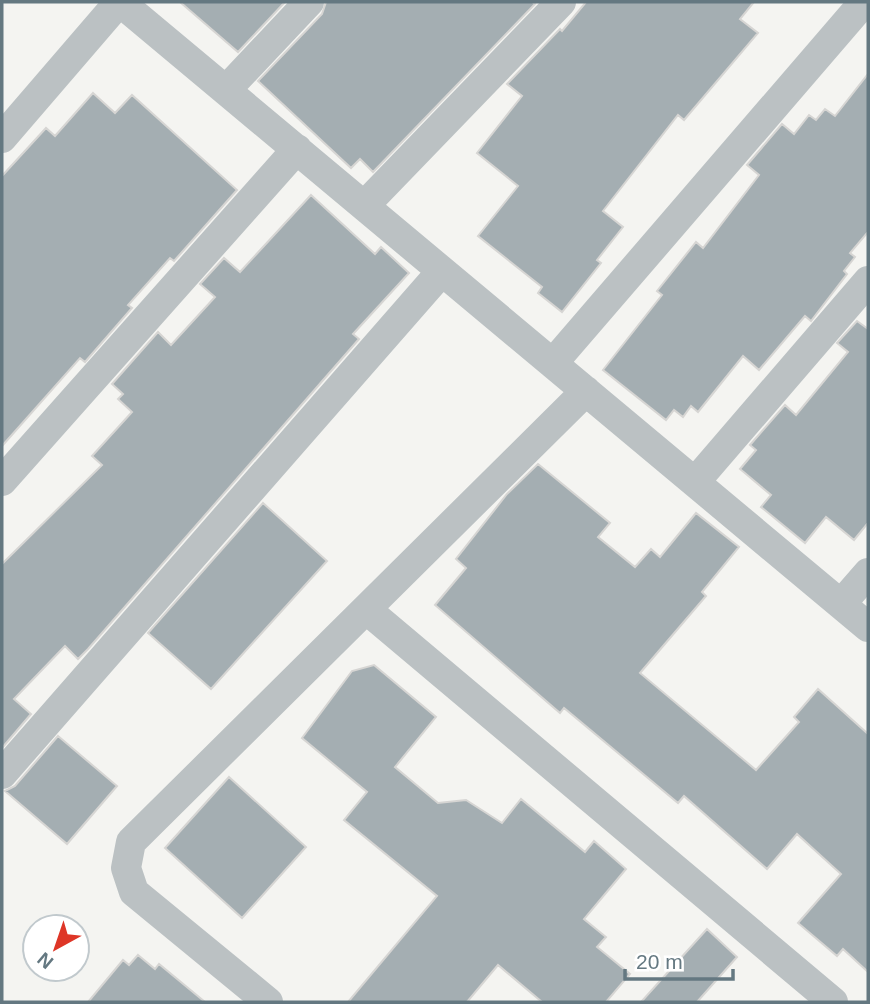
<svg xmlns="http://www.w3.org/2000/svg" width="870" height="1004" font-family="Helvetica,sans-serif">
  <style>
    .building { fill: #a4aeb2; stroke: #d6d5d3; stroke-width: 2 }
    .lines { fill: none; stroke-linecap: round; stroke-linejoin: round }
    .street { stroke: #bbc1c3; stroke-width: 30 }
  </style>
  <rect width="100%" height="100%" fill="#f4f4f1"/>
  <path class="building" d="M 180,2 L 285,2 L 238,52 Z
    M 326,2 L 532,2 L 535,4 L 373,172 L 360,159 L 351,168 L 258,81 L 322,14 Z
    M 586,2 L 754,2 L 740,19 L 758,33 L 684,120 L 678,115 L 603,211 L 623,227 L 597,260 L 601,263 L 562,312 L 538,293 L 542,287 L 478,236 L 518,186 L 477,153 L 522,96 L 507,84 L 560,29 L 562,31 Z
    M 868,74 L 868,232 L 850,253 L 855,257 L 844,271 L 847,274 L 811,321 L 805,316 L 759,370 L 743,356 L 698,412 L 691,406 L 683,417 L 674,410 L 666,420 L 603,370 L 662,295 L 657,291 L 696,242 L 703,248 L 759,175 L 747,165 L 782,124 L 794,134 L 809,115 L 816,120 L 825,109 L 835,116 Z
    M 93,93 L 115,113 L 132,95 L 237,190 L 174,261 L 170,258 L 128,305 L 132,308 L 85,362 L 80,358 L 2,446 L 2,176 L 46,128 L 55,136 Z
    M 311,195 L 375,254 L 381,247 L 409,273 L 353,334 L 359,339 L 88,649 L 78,659 L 65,646 L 14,699 L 31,714 L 2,748 L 2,564 L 102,465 L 92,456 L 132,412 L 118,399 L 123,394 L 112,384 L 158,332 L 171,345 L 215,297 L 200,284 L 224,258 L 240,272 Z
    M 857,321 L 868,329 L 868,523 L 854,540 L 826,517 L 805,543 L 761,507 L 771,495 L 740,469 L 756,450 L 750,445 L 785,405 L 796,415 L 848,352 L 837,343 Z
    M 538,464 L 610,523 L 598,537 L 635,567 L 651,549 L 660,557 L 696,513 L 739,547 L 702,592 L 706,596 L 640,673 L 756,770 L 799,722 L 794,717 L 818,689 L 868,734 L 868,972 L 843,949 L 837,956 L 798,923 L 841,874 L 797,834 L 767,869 L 684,796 L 678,803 L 564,708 L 560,713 L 435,605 L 466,568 L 456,559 L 507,494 Z
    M 263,503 L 327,561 L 211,689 L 148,633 Z
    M 374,665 L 436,717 L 395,767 L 438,803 L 466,800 L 502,823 L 521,799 L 585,852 L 594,841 L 626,869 L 584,919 L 606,937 L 597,947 L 630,974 L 606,1002 L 542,1002 L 498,965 L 467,1002 L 348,1002 L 437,896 L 344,820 L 367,792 L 302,738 L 352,671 Z
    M 58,736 L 117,786 L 67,844 L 5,791 L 15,786 Z
    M 229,777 L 306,847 L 242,918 L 165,848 Z
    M 707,929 L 737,957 L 697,1002 L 641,1002 Z
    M 138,955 L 155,969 L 159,964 L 205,1002 L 88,1002 L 123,960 L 129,965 Z"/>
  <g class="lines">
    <path class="street" d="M 120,2 L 868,627
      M 226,90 L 309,2
      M 2,138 L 119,2
      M 364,206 L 561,2
      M 553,363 L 864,2
      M 2,481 L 297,149
      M 695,482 L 868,281
      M 841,604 L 868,573
      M 367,610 L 833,1002
      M 2,774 L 442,271
      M 268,1002 L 134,892 L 126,868 L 131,842 L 586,391"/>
  </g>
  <rect width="870" height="1004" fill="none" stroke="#647881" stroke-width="7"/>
  <g transform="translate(56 948) rotate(220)"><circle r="33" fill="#ffffff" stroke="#c1c9cd" stroke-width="2"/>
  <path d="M0-5L12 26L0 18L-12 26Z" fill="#de3627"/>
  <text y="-10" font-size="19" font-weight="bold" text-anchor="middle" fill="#647881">N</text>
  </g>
  <path d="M625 969v10h108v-10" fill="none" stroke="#647881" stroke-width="3.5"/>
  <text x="636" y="969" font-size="21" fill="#647881" stroke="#ffffff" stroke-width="5" paint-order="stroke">20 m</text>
</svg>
